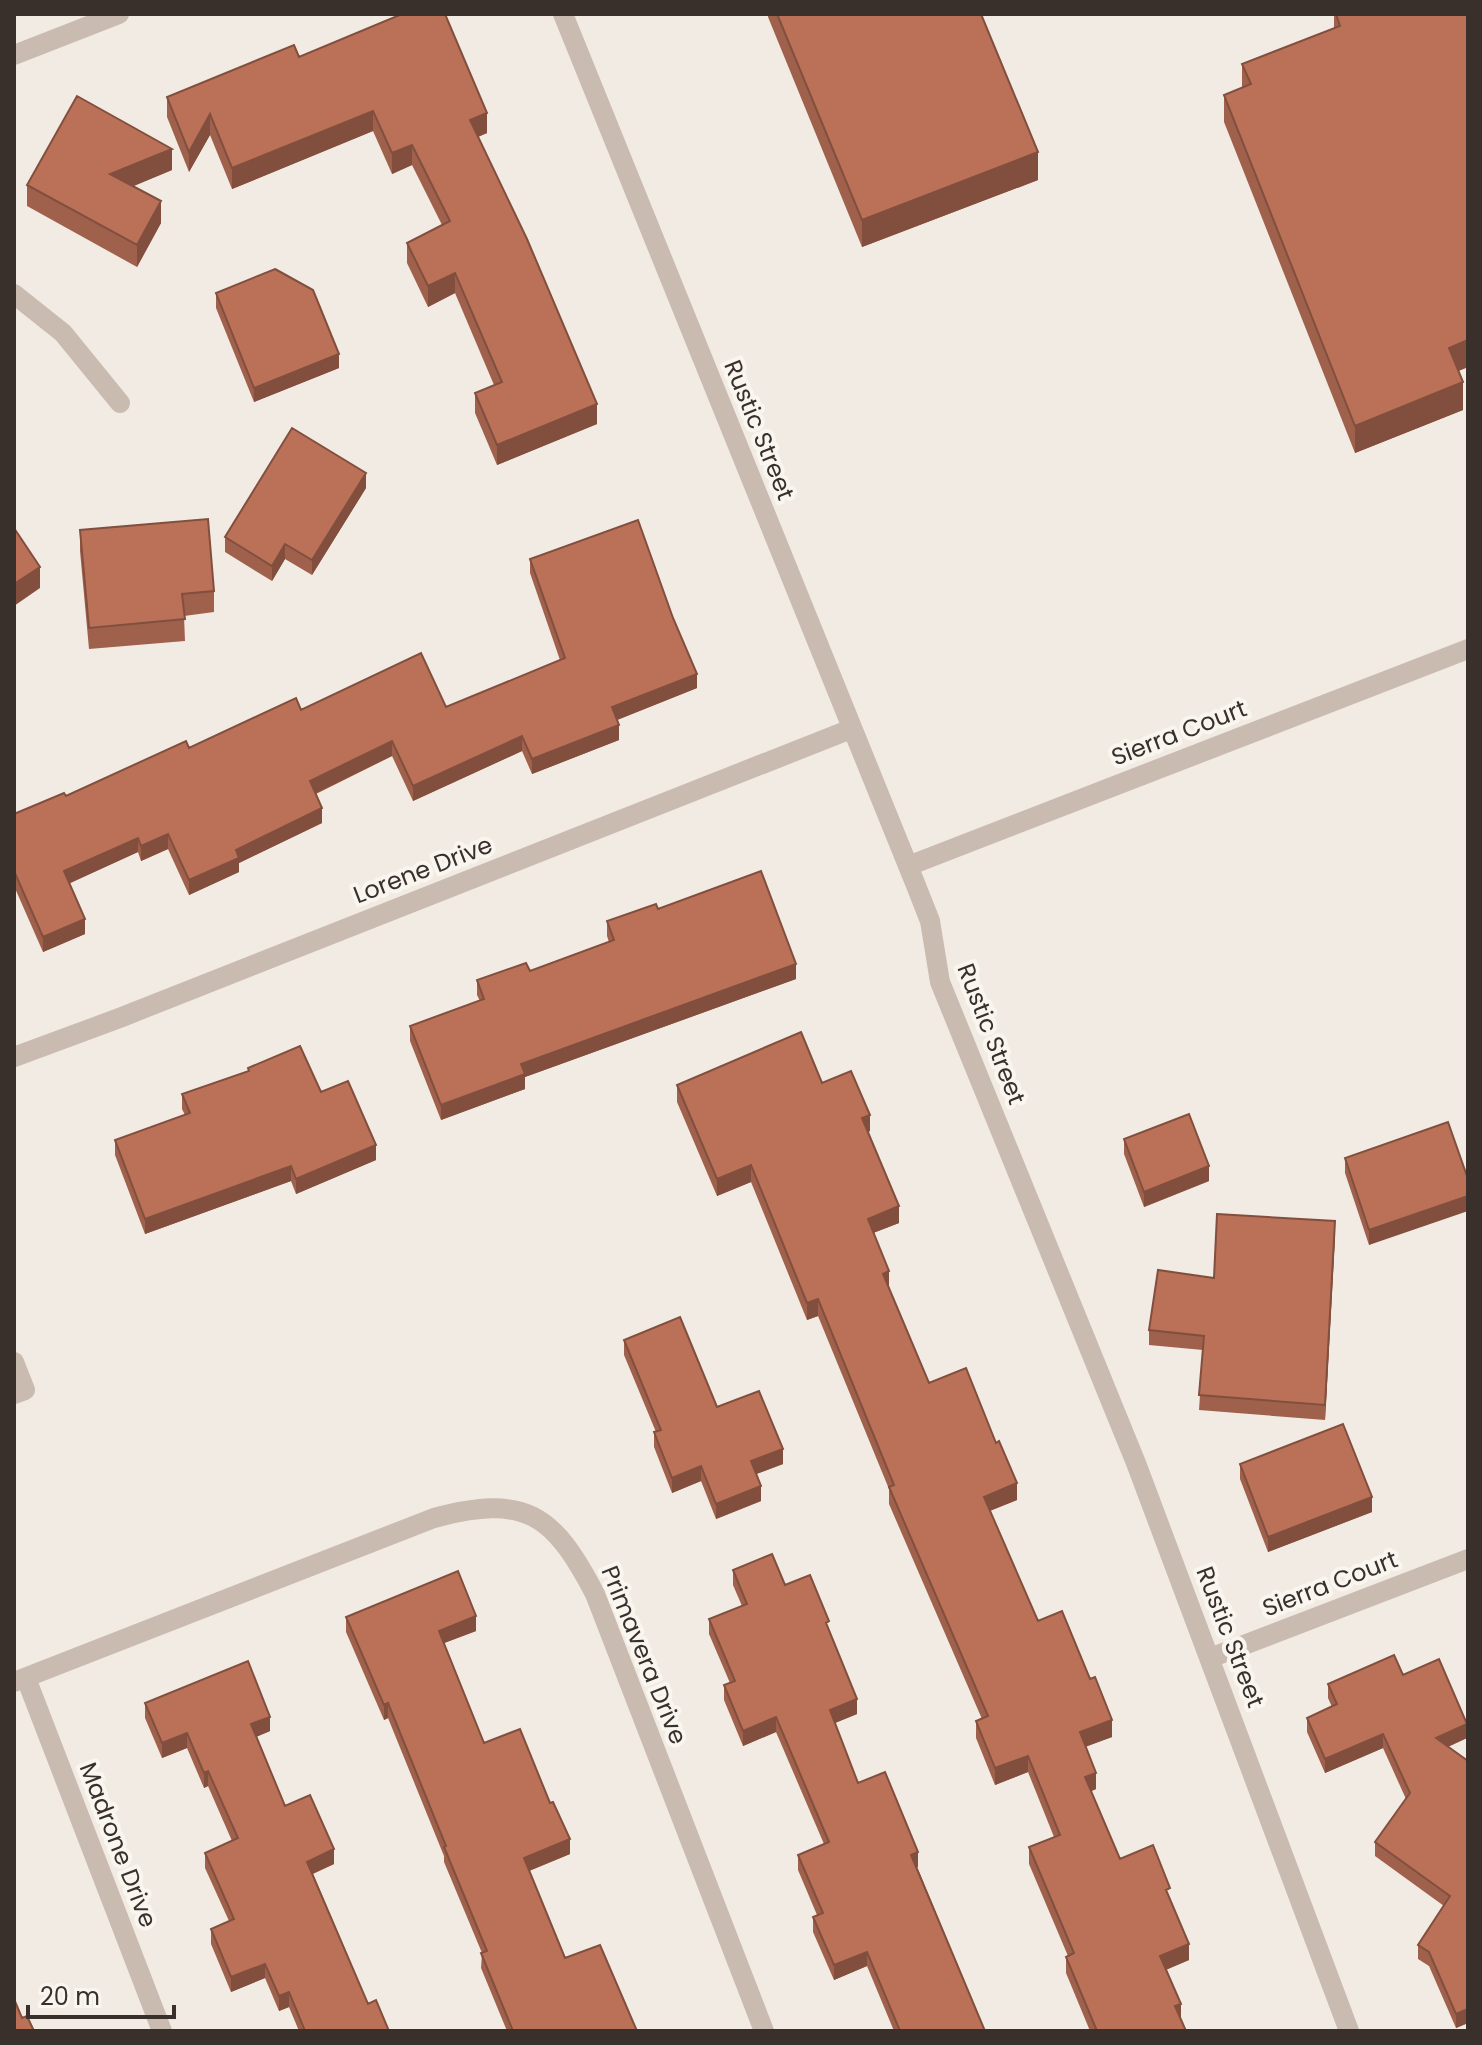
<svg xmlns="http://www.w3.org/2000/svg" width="1482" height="2045" font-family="Poppins,sans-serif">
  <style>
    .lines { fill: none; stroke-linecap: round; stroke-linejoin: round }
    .minor { stroke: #c9bbaf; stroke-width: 20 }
    .wall { fill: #a0614c }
    .shaded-wall { fill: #824f3e }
    .building { fill: #ba7158; stroke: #824f3e; stroke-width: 2 }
    .labels { text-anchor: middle; stroke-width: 8; stroke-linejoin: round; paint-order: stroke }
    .street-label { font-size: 24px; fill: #39302c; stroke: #f9f5ef }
  </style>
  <rect width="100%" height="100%" fill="#f2ebe3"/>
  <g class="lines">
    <path class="minor" d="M 563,14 L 915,883 L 930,921 L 940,982 L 1136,1463 L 1349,2031
      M 14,55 L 119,14
      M 14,294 L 63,333 L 120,403
      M 908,866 L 1468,649
      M 14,1057 L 122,1017 L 851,729
      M 14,1362 L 25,1390 L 14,1394
      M 1210,1658 L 1468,1559
      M 26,1678 L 162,2031
      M 14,1682 L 434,1518 C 525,1494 553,1513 595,1594 L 764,2031"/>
  </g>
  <path class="wall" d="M 768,14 L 981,14 L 1038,180 L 862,247 L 768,17 Z
    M 1334,14 L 1468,14 L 1468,367 L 1458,371 L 1463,410 L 1355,453 L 1224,122 L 1224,95 L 1242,88 L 1242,64 L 1334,28 Z
    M 299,57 L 487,133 L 478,137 L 597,424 L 497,465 L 475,413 L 475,393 L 494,385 L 455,293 L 428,307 L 407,263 L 407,243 L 442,225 L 412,165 L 392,174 L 373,131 L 232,189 L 210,135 L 189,172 L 167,117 L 167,97 Z
    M 172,170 L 133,186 L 161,223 L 137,267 L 27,206 L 27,185 Z
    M 216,293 L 339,368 L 254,402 L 216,308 Z
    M 366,488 L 312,575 L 285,559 L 272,581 L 225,552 L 225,537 Z
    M 80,530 L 214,591 L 214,612 L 184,616 L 185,641 L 89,649 L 80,551 Z
    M 530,559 L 697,688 L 617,720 L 619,740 L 532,774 L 522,751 L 413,801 L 392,756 L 316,794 L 322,823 L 239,863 L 239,872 L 189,895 L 168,849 L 141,861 L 138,852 L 69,883 L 85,934 L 43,952 L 14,886 L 14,814 L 66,796 L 189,748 L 301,710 L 446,707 L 560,660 L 530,573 Z
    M 658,909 L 796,979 L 525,1077 L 525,1089 L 441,1120 L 410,1041 L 410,1026 L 480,1001 L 477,995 L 477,980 L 530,971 L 609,942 L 607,936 L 607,921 Z
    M 248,1068 L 321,1092 L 376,1160 L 296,1194 L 291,1181 L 145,1234 L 115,1155 L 115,1140 L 185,1115 L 182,1109 L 182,1094 L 248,1071 Z
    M 822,1083 L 870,1131 L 868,1132 L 899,1223 L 873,1233 L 889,1288 L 929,1383 L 1017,1500 L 990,1511 L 1038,1621 L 1112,1737 L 1086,1746 L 1096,1789 L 1091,1791 L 1120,1859 L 1170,1900 L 1189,1960 L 1166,1970 L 1181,2018 L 1186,2031 L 1090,2031 L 1066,1973 L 1066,1957 L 1068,1956 L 1029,1864 L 1029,1847 L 1054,1837 L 1028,1772 L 995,1785 L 976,1738 L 976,1721 L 982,1719 L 889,1504 L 889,1489 L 818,1316 L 807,1320 L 751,1182 L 717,1196 L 677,1102 L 677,1085 Z
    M 1124,1139 L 1209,1181 L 1144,1207 L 1124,1154 Z
    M 1345,1158 L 1468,1179 L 1369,1245 L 1345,1173 Z
    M 1335,1236 L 1325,1420 L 1199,1410 L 1203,1350 L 1149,1345 L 1149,1330 L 1214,1278 Z
    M 624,1340 L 717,1407 L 783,1464 L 756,1474 L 761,1501 L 716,1519 L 701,1481 L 672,1493 L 654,1447 L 654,1432 L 656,1432 L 624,1355 Z
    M 1240,1464 L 1372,1512 L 1268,1552 L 1240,1479 Z
    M 733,1570 L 785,1585 L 829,1632 L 857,1714 L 835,1723 L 858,1783 L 918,1867 L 917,1867 L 985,2031 L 894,2031 L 867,1966 L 834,1980 L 813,1932 L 813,1917 L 817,1915 L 798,1870 L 798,1855 L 824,1844 L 776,1732 L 743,1746 L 724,1700 L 724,1685 L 730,1683 L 709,1634 L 709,1619 L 742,1606 L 733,1585 Z
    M 346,1617 L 476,1631 L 444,1643 L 484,1743 L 570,1854 L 529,1871 L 565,1958 L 637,2031 L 507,2031 L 481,1968 L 482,1953 L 444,1862 L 444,1856 L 388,1718 L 384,1720 L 346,1632 Z
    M 1403,1675 L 1467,1738 L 1448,1747 L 1468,1761 L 1468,2023 L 1456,2028 L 1429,1966 L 1418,1959 L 1418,1945 L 1444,1906 L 1375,1856 L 1375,1842 L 1406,1799 L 1383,1748 L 1325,1773 L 1307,1732 L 1307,1718 L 1332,1707 L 1328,1698 L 1328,1684 Z
    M 145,1703 L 270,1731 L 256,1737 L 285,1806 L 334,1864 L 313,1874 L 368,2004 L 389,2031 L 299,2031 L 289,2007 L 279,2011 L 265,1978 L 231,1992 L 211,1944 L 211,1929 L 229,1921 L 205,1868 L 205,1853 L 232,1841 L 208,1786 L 204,1788 L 187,1748 L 162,1758 L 145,1718 Z"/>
  <path class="shaded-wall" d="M 373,111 L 373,131 L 232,189 L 232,168 Z
    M 487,113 L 487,133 L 470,140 L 470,120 Z
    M 210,114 L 210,135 L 189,172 L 189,152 Z
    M 412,145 L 412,165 L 392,174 L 392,153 Z
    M 172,149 L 172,170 L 110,196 L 110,174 Z
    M 1038,152 L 1038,180 L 862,247 L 862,220 Z
    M 161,201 L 161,223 L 137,267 L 137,245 Z
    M 455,273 L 455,293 L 428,307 L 428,286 Z
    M 1468,340 L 1468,367 L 1449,375 L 1449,348 Z
    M 339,354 L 339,368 L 254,402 L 254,388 Z
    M 1463,382 L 1463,410 L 1355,453 L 1355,426 Z
    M 597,404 L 597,424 L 497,465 L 497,445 Z
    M 366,473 L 366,488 L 312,575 L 312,560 Z
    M 285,544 L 285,559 L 272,581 L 272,566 Z
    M 40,567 L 40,588 L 14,606 L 14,584 Z
    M 697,674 L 697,688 L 612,722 L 612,707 Z
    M 619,725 L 619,740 L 532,774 L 532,759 Z
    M 522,736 L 522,751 L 413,801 L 413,786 Z
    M 392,741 L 392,756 L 310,796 L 310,781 Z
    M 322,808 L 322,823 L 239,863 L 239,872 L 189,895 L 189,880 L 236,850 Z
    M 168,834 L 168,849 L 141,861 L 141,846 Z
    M 138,838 L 138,852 L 64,886 L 64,871 Z
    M 85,919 L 85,934 L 43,952 L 43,937 Z
    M 796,964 L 796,979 L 525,1077 L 525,1089 L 441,1120 L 441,1105 L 521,1064 Z
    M 870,1115 L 870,1131 L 862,1135 L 862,1118 Z
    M 376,1145 L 376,1160 L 296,1194 L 296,1179 Z
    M 751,1165 L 751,1182 L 717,1196 L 717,1179 Z
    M 291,1166 L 291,1181 L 145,1234 L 145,1219 Z
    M 1209,1166 L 1209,1181 L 1144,1207 L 1144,1192 Z
    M 1468,1196 L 1468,1211 L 1369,1245 L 1369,1230 Z
    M 899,1206 L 899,1223 L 868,1235 L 868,1219 Z
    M 1335,1221 L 1335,1236 L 1325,1420 L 1325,1405 Z
    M 889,1271 L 889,1288 L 883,1274 Z
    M 818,1299 L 818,1316 L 807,1320 L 807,1303 Z
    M 783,1449 L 783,1464 L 751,1476 L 751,1461 Z
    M 701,1466 L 701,1481 L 672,1493 L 672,1478 Z
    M 1017,1483 L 1017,1500 L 984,1513 L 984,1497 Z
    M 761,1486 L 761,1501 L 716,1519 L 716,1504 Z
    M 1372,1497 L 1372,1512 L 1268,1552 L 1268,1537 Z
    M 476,1616 L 476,1631 L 439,1645 L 439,1631 Z
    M 857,1699 L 857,1714 L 830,1725 L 830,1710 Z
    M 388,1703 L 388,1718 L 384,1720 L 384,1705 Z
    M 270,1717 L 270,1731 L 251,1739 L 251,1724 Z
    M 776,1717 L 776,1732 L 743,1746 L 743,1731 Z
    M 1112,1720 L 1112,1737 L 1080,1749 L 1080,1732 Z
    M 1467,1724 L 1467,1738 L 1436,1752 L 1436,1738 Z
    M 187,1733 L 187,1748 L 162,1758 L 162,1743 Z
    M 1383,1734 L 1383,1748 L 1325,1773 L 1325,1759 Z
    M 1028,1756 L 1028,1772 L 995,1785 L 995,1768 Z
    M 208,1771 L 208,1786 L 204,1788 L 204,1773 Z
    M 1096,1773 L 1096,1789 L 1085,1794 L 1085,1777 Z
    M 570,1839 L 570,1854 L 524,1873 L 524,1858 Z
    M 334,1849 L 334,1864 L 307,1876 L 307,1862 Z
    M 918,1852 L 918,1867 L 911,1870 L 911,1855 Z
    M 1189,1944 L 1189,1960 L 1160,1972 L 1160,1956 Z
    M 867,1952 L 867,1966 L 834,1980 L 834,1965 Z
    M 265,1964 L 265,1978 L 231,1992 L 231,1977 Z
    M 289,1992 L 289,2007 L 279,2011 L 279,1996 Z
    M 1181,2004 L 1181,2020 L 1175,2006 Z
    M 1468,2009 L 1468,2023 L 1456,2028 L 1456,2014 Z"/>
  <path class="building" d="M 402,14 L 445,14 L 487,113 L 470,120 L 527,239 L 597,404 L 497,445 L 475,393 L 502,382 L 455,273 L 428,286 L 407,243 L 450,221 L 412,145 L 392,153 L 373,111 L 232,168 L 210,114 L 189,152 L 167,97 L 294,45 L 299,57 Z
    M 777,14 L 981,14 L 1038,152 L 862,220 Z
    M 1336,14 L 1468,14 L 1468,340 L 1449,348 L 1463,382 L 1355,426 L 1224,95 L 1251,84 L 1242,64 L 1340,26 Z
    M 77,96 L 172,149 L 110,174 L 161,201 L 137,245 L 27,185 Z
    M 275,269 L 313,290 L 339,354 L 254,388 L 216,293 Z
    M 292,428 L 366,473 L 312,560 L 285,544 L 272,566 L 225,537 Z
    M 208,519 L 214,591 L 182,594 L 185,619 L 89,628 L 80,530 Z
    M 638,520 L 673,618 L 697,674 L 612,707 L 619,725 L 532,759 L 522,736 L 413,786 L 392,741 L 310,781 L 322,808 L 236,850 L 239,858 L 189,880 L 168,834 L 141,846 L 138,838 L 64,871 L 85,919 L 43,937 L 14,871 L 14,814 L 64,793 L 66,796 L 186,741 L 189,748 L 296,698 L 301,710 L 421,653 L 446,707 L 565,658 L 530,559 Z
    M 14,528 L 40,567 L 14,584 Z
    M 761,871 L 796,964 L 521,1064 L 525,1074 L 441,1105 L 410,1026 L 484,999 L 477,980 L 526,963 L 530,971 L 614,940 L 607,921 L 656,904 L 658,909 Z
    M 801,1032 L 822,1083 L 851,1071 L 870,1115 L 862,1118 L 899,1206 L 868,1219 L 889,1271 L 883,1274 L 929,1383 L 966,1368 L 996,1443 L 999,1441 L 1017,1483 L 984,1497 L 1038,1621 L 1062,1611 L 1090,1679 L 1095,1677 L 1112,1720 L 1080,1732 L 1096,1773 L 1085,1777 L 1120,1859 L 1153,1845 L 1170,1888 L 1166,1890 L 1189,1944 L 1160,1956 L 1181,2004 L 1175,2006 L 1186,2031 L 1097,2031 L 1066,1957 L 1074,1953 L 1029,1847 L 1060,1835 L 1028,1756 L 995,1768 L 976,1721 L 988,1716 L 889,1487 L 894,1485 L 818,1299 L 807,1303 L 751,1165 L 717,1179 L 677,1085 Z
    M 300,1046 L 321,1092 L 348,1081 L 376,1145 L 296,1179 L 291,1166 L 145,1219 L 115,1140 L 190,1113 L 182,1094 L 249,1071 L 248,1068 Z
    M 1189,1114 L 1209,1166 L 1144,1192 L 1124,1139 Z
    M 1448,1122 L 1468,1179 L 1468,1196 L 1369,1230 L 1345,1158 Z
    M 1217,1214 L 1335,1221 L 1325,1405 L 1199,1395 L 1204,1336 L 1149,1330 L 1158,1270 L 1214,1278 Z
    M 680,1317 L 717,1407 L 759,1391 L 783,1449 L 751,1461 L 761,1486 L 716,1504 L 701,1466 L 672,1478 L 654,1432 L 661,1430 L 624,1340 Z
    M 1343,1424 L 1372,1497 L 1268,1537 L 1240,1464 Z
    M 772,1554 L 785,1585 L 810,1575 L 829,1621 L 826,1623 L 857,1699 L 830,1710 L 858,1783 L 885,1772 L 918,1852 L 911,1855 L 985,2031 L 900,2031 L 867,1952 L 834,1965 L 813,1917 L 823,1913 L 798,1855 L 829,1842 L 776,1717 L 743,1731 L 724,1685 L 735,1681 L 709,1619 L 747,1604 L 733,1570 Z
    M 458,1571 L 476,1616 L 439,1631 L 484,1743 L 520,1729 L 550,1803 L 553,1802 L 570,1839 L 524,1858 L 565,1958 L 600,1945 L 637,2031 L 513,2031 L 481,1953 L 487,1951 L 444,1847 L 446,1846 L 388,1703 L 384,1705 L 346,1617 Z
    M 1394,1655 L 1403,1675 L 1439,1659 L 1467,1724 L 1436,1738 L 1468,1761 L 1468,2009 L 1456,2014 L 1429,1952 L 1418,1945 L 1450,1896 L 1375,1842 L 1410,1793 L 1383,1734 L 1325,1759 L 1307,1718 L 1337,1704 L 1328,1684 Z
    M 248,1661 L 270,1717 L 251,1724 L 285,1806 L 310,1795 L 334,1849 L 307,1862 L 368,2004 L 376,2000 L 389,2031 L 305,2031 L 289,1992 L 279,1996 L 265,1964 L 231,1977 L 211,1929 L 234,1919 L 205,1853 L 238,1838 L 208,1771 L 204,1773 L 187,1733 L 162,1743 L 145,1703 Z
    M 14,1999 L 22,2018 L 27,2016 L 34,2031 L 14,2031 Z"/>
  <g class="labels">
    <g class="street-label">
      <text transform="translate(759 430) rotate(68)" y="8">Rustic Street</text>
      <text transform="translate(1179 733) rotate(-21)" y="8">Sierra Court</text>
      <text transform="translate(423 870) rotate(-21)" y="8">Lorene Drive</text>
      <text transform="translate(991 1034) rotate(69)" y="8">Rustic Street</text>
      <text transform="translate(1330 1584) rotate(-21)" y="8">Sierra Court</text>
      <text transform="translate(1230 1637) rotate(69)" y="8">Rustic Street</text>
      <text transform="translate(644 1655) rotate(68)" y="8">Primavera Drive</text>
      <text transform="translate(118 1845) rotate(69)" y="8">Madrone Drive</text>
    </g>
  </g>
  <rect width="1482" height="2045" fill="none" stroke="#39302c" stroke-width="32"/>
  <path d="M28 2005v12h146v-12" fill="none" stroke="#39302c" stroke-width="4"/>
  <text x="40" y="2005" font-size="24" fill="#39302c" stroke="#f9f5ef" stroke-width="6" paint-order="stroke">20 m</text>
</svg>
